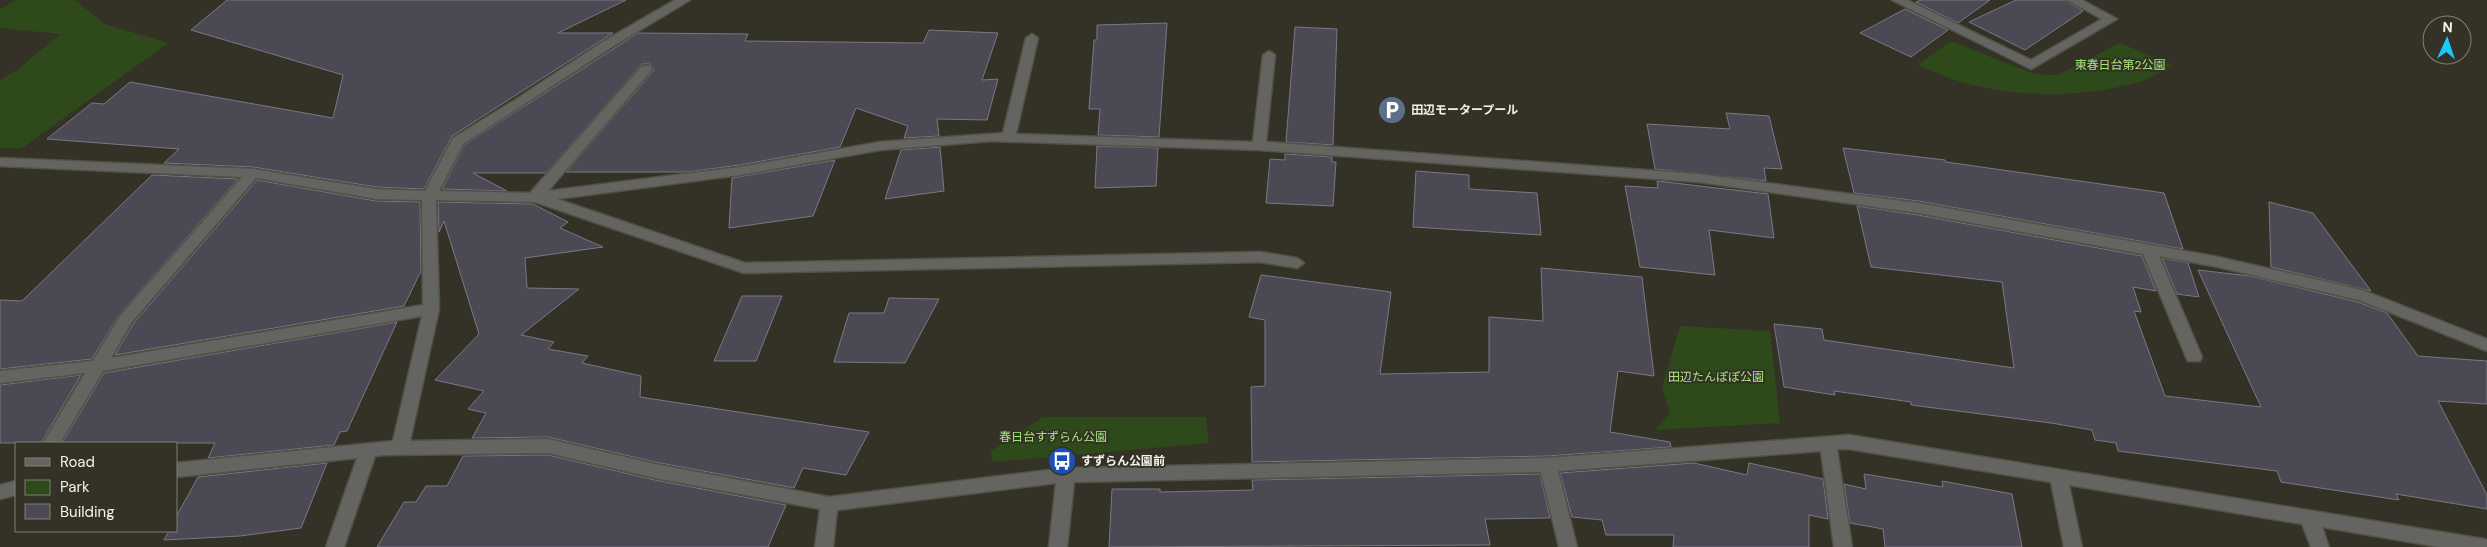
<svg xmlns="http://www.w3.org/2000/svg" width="2487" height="547" font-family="'DM Sans','Noto Sans JP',sans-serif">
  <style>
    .green { fill: #2e491a }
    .building { fill: #4b4954; stroke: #7a7884 }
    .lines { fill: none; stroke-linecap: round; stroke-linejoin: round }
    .minor-casing { stroke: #535146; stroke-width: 3 }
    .minor { fill: #646560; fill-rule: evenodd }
    .labels { text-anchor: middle; stroke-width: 4; stroke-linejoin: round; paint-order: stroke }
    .park-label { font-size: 12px; fill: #a5e678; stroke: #343227 }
    .poi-label { font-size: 12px; font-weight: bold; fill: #f3f1ea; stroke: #343227; text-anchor: start }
  </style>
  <rect width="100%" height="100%" fill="#343227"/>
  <path class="green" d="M 16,0 L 75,0 L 105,24 L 168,43 L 21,149 L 0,148 L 0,80 L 17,70 L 60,34 L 0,28 L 0,9 Z
    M 1951,41 L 2034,74 L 2057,75 L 2120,43 L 2173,65 C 2162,71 2150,79 2139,82 C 2082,98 2021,98 1964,83 C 1949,79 1933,71 1918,65 Z
    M 1680,326 L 1770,331 L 1780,423 L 1655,430 L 1670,413 L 1662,387 Z
    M 1043,417 L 1206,417 L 1209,443 L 992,462 L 991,451 Z"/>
  <path class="building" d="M 227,0 L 626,0 L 558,33 L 613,33 L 452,136 L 424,189 L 376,187 L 253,167 L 164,163 L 179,149 L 47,139 L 92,103 L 104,104 L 130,82 L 333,118 L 343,75 L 191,30 Z
    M 1921,0 L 1990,0 L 1958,23 L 1916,2 Z
    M 2016,0 L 2065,0 L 2083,11 L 2025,50 L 1969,22 Z
    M 1905,9 L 1948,30 L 1911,57 L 1860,33 Z
    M 1167,23 L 1159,137 L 1098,135 L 1100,109 L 1089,109 L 1094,40 L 1097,40 L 1097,25 Z
    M 1295,27 L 1337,29 L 1333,145 L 1286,142 Z
    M 929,30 L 998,33 L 982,80 L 998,79 L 987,120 L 937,119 L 939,136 L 904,138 L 908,126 L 856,108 L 840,147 L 740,165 L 687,172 L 566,172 L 654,70 L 650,64 L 642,64 L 546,173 L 473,173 L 507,191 L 442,189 L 464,145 L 638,33 L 748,34 L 745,41 L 923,43 Z
    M 1726,113 L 1769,116 L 1782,169 L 1764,168 L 1766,181 L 1655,169 L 1647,124 L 1730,129 Z
    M 1097,146 L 1158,148 L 1156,186 L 1095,188 Z
    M 940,147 L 944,191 L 885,199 L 901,150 Z
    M 1843,148 L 1945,160 L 1946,162 L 2164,193 L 2183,249 L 1918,201 L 1854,193 Z
    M 1285,154 L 1332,157 L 1332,162 L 1336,162 L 1333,206 L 1266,203 L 1270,159 L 1285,160 Z
    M 835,160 L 813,216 L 729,228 L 732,178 Z
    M 1416,171 L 1469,175 L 1469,189 L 1537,193 L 1541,235 L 1413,227 Z
    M 152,175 L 238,179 L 120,314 L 92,359 L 0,369 L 0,300 L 22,301 Z
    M 257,180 L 376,201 L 420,202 L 421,271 L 404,306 L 115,355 L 133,324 Z
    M 1657,181 L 1768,194 L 1774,238 L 1709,230 L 1715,275 L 1640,267 L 1625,186 L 1658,188 Z
    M 438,202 L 533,204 L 568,222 L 560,228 L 603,247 L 525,258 L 527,288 L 579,289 L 521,335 L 554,342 L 548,349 L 588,356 L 582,363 L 641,376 L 640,397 L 869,432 L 846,475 L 803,468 L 794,488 L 655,462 L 548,437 L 472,438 L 486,413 L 468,409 L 484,391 L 435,380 L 479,334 L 444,221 L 439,232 Z
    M 2269,202 L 2313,213 L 2371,291 L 2271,267 Z
    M 1857,206 L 1918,215 L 2142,256 L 2156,291 L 2133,287 L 2141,312 L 2134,311 L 2165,396 L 2261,407 L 2198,270 L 2250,276 L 2358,302 L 2387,313 L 2418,356 L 2487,361 L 2487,404 L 2438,401 L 2487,495 L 2487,509 L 2396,494 L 2399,500 L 2281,482 L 2277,471 L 2118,451 L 2116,443 L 2095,440 L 2092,430 L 2051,423 L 1911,405 L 1911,402 L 1834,391 L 1835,395 L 1784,387 L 1774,324 L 1822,329 L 1824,340 L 2014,368 L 2002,282 L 1871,267 Z
    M 2162,258 L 2188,263 L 2199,297 L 2177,294 Z
    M 1541,268 L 1642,277 L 1654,376 L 1618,371 L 1610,432 L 1670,442 L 1671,447 L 1548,456 L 1252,462 L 1251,387 L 1265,386 L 1265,320 L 1249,317 L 1261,275 L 1391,292 L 1380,374 L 1489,372 L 1489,317 L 1543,321 Z
    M 742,296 L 782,296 L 756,361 L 714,361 Z
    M 889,298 L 939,299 L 905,363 L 834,362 L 849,313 L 884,313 Z
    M 397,322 L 347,431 L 340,432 L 334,445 L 208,458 L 215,443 L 62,443 L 104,373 Z
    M 81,375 L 41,443 L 0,443 L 0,385 Z
    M 548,455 L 655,480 L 786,505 L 768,547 L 377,547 L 404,502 L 416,502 L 426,486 L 447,486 L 463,456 Z
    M 327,463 L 301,528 L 240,536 L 164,540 L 169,531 L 176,531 L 176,517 L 198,477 Z
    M 1694,463 L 1747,475 L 1749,463 L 1823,479 L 1828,519 L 1809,515 L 1809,547 L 1673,547 L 1674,535 L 1606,535 L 1602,520 L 1572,517 L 1560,473 Z
    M 1540,474 L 1550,518 L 1485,519 L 1490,545 L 1109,547 L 1112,489 L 1160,489 L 1160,492 L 1253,490 L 1252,480 Z
    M 1864,474 L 1943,487 L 1942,481 L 2012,494 L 2022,547 L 1885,547 L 1883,529 L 1850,523 L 1844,484 L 1866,489 Z"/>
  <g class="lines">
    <defs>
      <path id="minor" d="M 675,0 L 690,0 L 612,47 L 463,144 L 439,191 L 530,193 L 642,66 L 650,66 L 652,69 L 650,72 L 548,191 L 740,167 L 880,142 L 1003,133 L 1026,38 L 1032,34 L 1038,38 L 1016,134 L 1253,142 L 1263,55 L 1269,51 L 1275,55 L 1266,142 L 1698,174 L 1918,203 L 2218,257 L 2362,290 L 2487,339 L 2487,351 L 2359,300 L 2218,267 L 2159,256 L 2202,357 L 2200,361 L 2188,361 L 2186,357 L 2143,254 L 1918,213 L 1698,182 L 1259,150 L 991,141 L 880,150 L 740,175 L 557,199 L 745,263 L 1260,252 L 1297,258 L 1304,263 L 1297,268 L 1260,262 L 744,273 L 535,202 L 436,200 L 439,309 L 410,441 L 548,439 L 655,464 L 829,497 L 1066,468 L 1548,458 L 1849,435 L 2484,539 L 2487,540 L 2487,547 L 2439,547 L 2322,527 L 2329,547 L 2311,547 L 2302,524 L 2069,485 L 2082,547 L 2064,547 L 2051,482 L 1849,449 L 1837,449 L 1852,547 L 1834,547 L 1821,451 L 1558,471 L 1577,547 L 1559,547 L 1541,472 L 1074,482 L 1067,547 L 1049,547 L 1056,483 L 837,510 L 833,547 L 815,547 L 820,509 L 655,478 L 548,453 L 385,455 L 375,456 L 344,547 L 326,547 L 357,458 L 176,477 L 176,463 L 393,441 L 422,316 L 103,371 L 60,443 L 43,443 L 85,373 L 0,383 L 0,371 L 93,361 L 121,315 L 242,177 L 0,166 L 0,158 L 253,169 L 376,189 L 425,191 L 453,138 L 515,100 L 604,41 ZM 256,178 L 376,199 L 422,200 L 423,305 L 111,358 L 131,323 Z
        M 1892,0 L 1907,0 L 2031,60 L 2102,19 L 2067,0 L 2082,0 L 2117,19 L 2031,69 Z
        M 16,481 L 16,495 L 0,499 L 0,485 Z"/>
    </defs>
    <use href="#minor" class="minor-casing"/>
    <use href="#minor" class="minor"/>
  </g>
  <defs>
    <symbol id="parking-disc" viewBox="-11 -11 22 22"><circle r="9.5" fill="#5c6f8a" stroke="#343227"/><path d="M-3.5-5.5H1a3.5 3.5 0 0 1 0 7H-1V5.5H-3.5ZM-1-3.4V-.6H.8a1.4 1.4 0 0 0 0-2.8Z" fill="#fff"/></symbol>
    <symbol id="bus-disc" viewBox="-11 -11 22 22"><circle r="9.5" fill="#1a4fb4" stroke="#343227"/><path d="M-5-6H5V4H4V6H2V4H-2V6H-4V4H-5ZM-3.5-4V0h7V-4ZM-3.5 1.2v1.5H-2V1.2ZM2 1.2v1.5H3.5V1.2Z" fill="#fff"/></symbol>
  </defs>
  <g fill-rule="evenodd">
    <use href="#parking-disc" x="1376" y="94" width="32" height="32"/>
    <use href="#bus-disc" x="1046" y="445" width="32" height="32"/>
  </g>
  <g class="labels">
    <g class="park-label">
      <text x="2120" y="69">東春日台第2公園</text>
      <text x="1716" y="381">田辺たんぽぽ公園</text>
      <text x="1053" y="441">春日台すずらん公園</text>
    </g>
    <g class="poi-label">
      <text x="1411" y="114">田辺モータープール</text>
      <text x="1081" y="465">すずらん公園前</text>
    </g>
  </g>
  <rect x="15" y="442" width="162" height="90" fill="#343227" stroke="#807e75"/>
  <rect x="25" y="458" width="25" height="8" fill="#646560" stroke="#807e75"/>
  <text x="60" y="467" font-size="15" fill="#f3f1ea">Road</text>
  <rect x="25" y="480" width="25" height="15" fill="#2e491a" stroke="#807e75"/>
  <text x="60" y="492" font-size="15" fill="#f3f1ea">Park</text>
  <rect x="25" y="504" width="25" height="15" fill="#4b4954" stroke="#807e75"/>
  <text x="60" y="517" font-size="15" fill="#f3f1ea">Building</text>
  <g transform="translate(2447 40) rotate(3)"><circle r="24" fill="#343227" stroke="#807e75"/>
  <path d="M0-4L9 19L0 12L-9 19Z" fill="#19cafc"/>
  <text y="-8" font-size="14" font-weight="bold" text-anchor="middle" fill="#f3f1ea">N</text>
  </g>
</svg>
